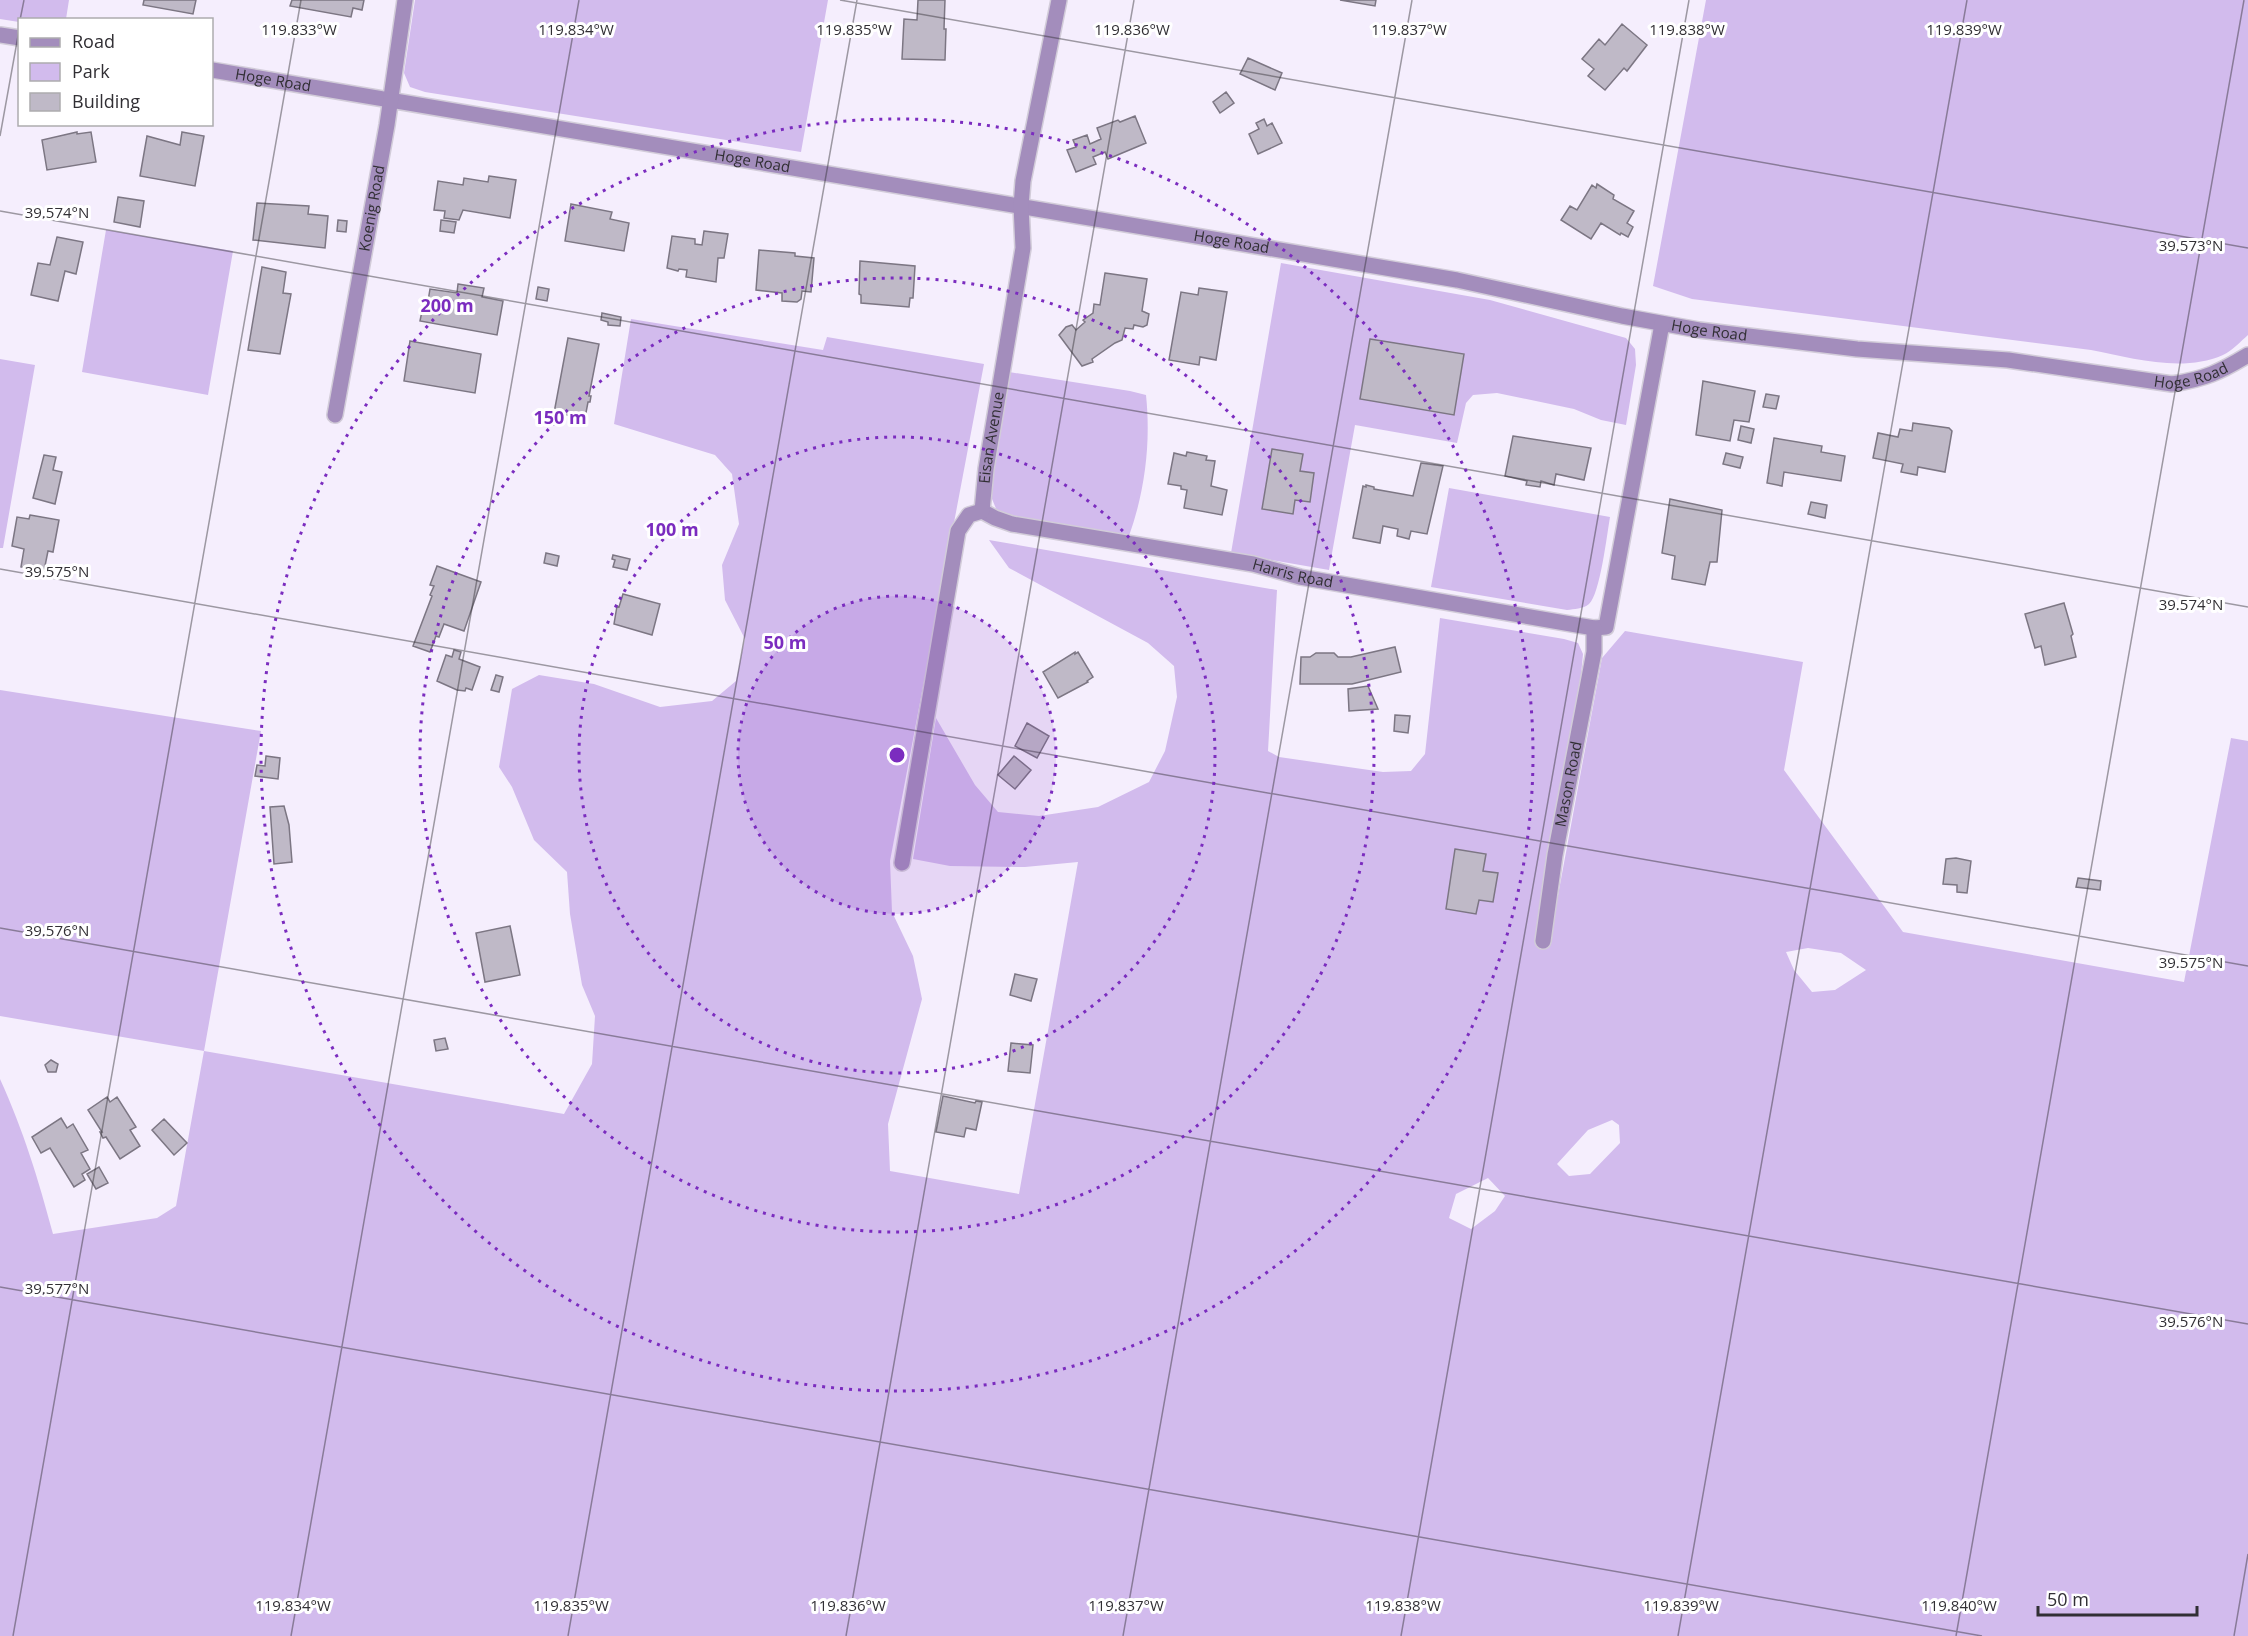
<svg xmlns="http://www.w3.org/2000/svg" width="2248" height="1636" font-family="'Open Sans',sans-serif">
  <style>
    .green { fill: #d2bbed; fill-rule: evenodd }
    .building { fill: #bfb9c7; stroke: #7c7683; stroke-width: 1.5 }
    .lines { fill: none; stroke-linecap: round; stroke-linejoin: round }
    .minor-casing { stroke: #d2ccd9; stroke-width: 18 }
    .minor { stroke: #a38dbc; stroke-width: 15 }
    .ticks { fill: none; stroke: #312f34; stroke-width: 1.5; stroke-opacity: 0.45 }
    .ring { fill: none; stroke: #7b2cbf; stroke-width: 3; stroke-dasharray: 3 6 }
    .labels { text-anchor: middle; stroke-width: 6; stroke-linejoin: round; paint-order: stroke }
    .street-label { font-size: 15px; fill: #312f34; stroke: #fff }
    .ticks-label { font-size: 15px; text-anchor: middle; fill: #312f34; stroke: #fff; stroke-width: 6; stroke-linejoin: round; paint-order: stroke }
    .centre { fill: #7b2cbf; stroke: #fff; stroke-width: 3 }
    .ring-label { font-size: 18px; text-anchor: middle; font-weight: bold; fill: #7b2cbf; stroke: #fff; stroke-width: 6; stroke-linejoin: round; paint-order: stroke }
  </style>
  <rect width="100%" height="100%" fill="#f5eefd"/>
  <path class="green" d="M 0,0 L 69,0 L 66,19 L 20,20 L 19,22 L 0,19 Z
    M 415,0 L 828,0 L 801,152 L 425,92 L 410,87 L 404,73 Z
    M 1706,0 L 2248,0 L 2248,335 C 2241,341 2232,351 2223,355 C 2182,373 2132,358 2091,350 L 1692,299 L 1653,286 Z
    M 106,230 L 233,251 L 208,395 L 82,372 Z
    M 1281,263 L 1490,300 L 1626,338 L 1635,349 L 1636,365 L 1626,425 L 1601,420 L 1574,409 L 1497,393 L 1473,395 L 1466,403 L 1457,443 L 1355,425 L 1329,570 L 1231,553 Z
    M 631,319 L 823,350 L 827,337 L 984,364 L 890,861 L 892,912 L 913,956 L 922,999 L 888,1124 L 890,1171 L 1019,1194 L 1078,862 L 1025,867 L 950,866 L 913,859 L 936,718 L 975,785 L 998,812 L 1039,816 L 1098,807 L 1149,782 L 1165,751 L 1177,697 L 1174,666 L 1148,643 L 1009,568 L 989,540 L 1277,590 L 1268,751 L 1279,757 L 1383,772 L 1411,771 L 1425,754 L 1440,618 L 1564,639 L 1578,643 L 1583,654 L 1581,675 L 1536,943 L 1549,944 L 1602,658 L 1625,631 L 1803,662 L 1784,770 L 1903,932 L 2184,982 L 2231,738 L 2248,741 L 2248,1636 L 0,1636 L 0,1079 C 24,1132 38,1178 53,1234 L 157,1218 L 176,1206 L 204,1051 L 0,1016 L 0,690 L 261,731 L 204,1051 L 564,1114 L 592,1064 L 595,1016 L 582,985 L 570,914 L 567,872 L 534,840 L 512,787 L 499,767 L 512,689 L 539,675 L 594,684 L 660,707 L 712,701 L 736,681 L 745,639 L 725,600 L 722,565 L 739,524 L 732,474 L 715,455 L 614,424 ZM 1808,948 L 1841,953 L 1866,970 L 1835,990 L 1812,992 L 1794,970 L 1786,952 ZM 1612,1120 L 1619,1125 L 1620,1143 L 1590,1174 L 1569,1176 L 1557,1164 L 1588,1130 ZM 1488,1178 L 1505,1196 L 1495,1211 L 1471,1229 L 1449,1218 L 1456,1194 Z
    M 0,359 L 35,365 L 3,548 L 0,548 Z
    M 1009,372 L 1130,391 L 1146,395 C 1151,443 1145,491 1129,536 L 1010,516 L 997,511 L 990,494 L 990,475 Z
    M 1449,488 L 1610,517 C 1607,534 1600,594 1589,604 C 1583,609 1574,609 1567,610 L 1431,587 Z"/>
  <path class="building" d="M 144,0 L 196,0 L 193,14 L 143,5 Z
    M 292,0 L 364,0 L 362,10 L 353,8 L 351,17 L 290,6 Z
    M 918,0 L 945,0 L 944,29 L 946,29 L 945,60 L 902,59 L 904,19 L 917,20 Z
    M 1340,0 L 1376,0 L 1375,6 Z
    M 1622,24 L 1647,45 L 1627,71 L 1624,68 L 1605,90 L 1588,76 L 1594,69 L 1582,59 L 1599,39 L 1605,45 Z
    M 1248,58 L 1282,73 L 1275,90 L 1240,74 Z
    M 1226,92 L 1234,103 L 1220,113 L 1213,102 Z
    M 1135,116 L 1146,143 L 1108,159 L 1105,152 L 1093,157 L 1096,164 L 1076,172 L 1067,150 L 1076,147 L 1073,140 L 1087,135 L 1090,144 L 1101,139 L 1097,128 L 1118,120 L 1120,122 Z
    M 1264,119 L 1267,126 L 1272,123 L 1282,143 L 1258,154 L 1249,134 L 1259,129 L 1256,123 Z
    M 77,132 L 77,134 L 91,132 L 96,162 L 47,170 L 42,140 Z
    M 182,132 L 204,136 L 195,186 L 140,176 L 147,136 L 180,145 Z
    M 489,176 L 516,180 L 510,218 L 463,210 L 459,220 L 444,218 L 445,211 L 434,210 L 438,181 L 463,185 L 464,178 L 488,182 Z
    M 1597,184 L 1614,195 L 1613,199 L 1634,211 L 1627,223 L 1633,227 L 1628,237 L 1621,233 L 1620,235 L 1601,223 L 1591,239 L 1561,220 L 1570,206 L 1577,210 L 1592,185 L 1596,188 Z
    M 118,197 L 144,201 L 140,227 L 114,222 Z
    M 257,203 L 309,206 L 308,214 L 328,216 L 325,248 L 253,240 Z
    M 571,204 L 612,212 L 610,219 L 629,223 L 624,251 L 565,241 Z
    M 338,220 L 347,221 L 346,232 L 337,231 Z
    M 441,220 L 456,222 L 454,233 L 440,231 Z
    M 704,231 L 728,234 L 724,258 L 718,258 L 716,282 L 686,277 L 687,270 L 679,269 L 678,271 L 667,268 L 672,236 L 695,239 L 695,244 L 702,245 Z
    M 57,237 L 83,242 L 76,274 L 65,271 L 58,301 L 31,295 L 38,263 L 50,265 Z
    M 759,250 L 795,253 L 795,256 L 814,258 L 811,292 L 802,291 L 801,299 L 797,302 L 782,301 L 782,293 L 756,290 Z
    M 860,261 L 915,266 L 913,298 L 910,298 L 909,307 L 861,303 L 861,295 L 859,294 Z
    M 262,267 L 286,272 L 283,293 L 291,294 L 280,354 L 248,350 Z
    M 1105,273 L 1147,279 L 1142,311 L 1149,314 L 1147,325 L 1143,327 L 1134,325 L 1133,329 L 1125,328 L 1122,340 L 1115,343 L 1092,359 L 1093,362 L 1082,366 L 1059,335 L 1066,327 L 1072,325 L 1076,330 L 1085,322 L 1083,320 L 1093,313 L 1094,304 L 1100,305 Z
    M 458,284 L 484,288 L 482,297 L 503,301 L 497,335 L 420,321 L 423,306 L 427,307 L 430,289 L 457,293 Z
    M 538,287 L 549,289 L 547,301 L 536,299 Z
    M 1199,288 L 1227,292 L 1216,360 L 1200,357 L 1199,365 L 1169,360 L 1181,292 L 1198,295 Z
    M 602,313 L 621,317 L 620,326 L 608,325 L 608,322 L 601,320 Z
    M 568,338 L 599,344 L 589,396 L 591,396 L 590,402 L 588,402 L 585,418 L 554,413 Z
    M 1370,339 L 1464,354 L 1454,415 L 1360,399 Z
    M 410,341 L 481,354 L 475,393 L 404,381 Z
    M 1703,381 L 1755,391 L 1749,422 L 1734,420 L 1730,441 L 1696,435 Z
    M 1766,394 L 1779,396 L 1776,409 L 1763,407 Z
    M 1913,423 L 1949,428 L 1952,431 L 1945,472 L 1918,467 L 1917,475 L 1901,472 L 1903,464 L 1873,458 L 1878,433 L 1898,437 L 1900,429 L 1912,431 Z
    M 1741,426 L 1754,429 L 1751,443 L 1738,440 Z
    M 1513,436 L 1591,448 L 1584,480 L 1556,474 L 1554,485 L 1541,481 L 1540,487 L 1526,485 L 1527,481 L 1505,476 Z
    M 1774,438 L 1822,446 L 1821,452 L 1845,456 L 1841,481 L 1784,472 L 1782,486 L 1767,483 Z
    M 1272,449 L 1303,454 L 1300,471 L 1314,473 L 1310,502 L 1295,500 L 1293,514 L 1262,509 Z
    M 1187,452 L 1207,456 L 1206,460 L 1215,461 L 1211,486 L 1227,490 L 1222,515 L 1184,508 L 1187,490 L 1181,489 L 1181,486 L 1168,484 L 1174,453 L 1186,456 Z
    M 1726,453 L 1743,457 L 1740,468 L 1723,464 Z
    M 44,455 L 56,457 L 53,470 L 62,472 L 55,504 L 33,498 Z
    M 1421,463 L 1443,466 L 1427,534 L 1411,531 L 1409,539 L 1397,536 L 1398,529 L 1383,526 L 1380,543 L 1353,538 L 1363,486 L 1366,487 L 1366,485 L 1374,487 L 1374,489 L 1413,496 Z
    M 1670,499 L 1722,510 L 1717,562 L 1710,562 L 1705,585 L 1672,579 L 1675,556 L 1662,553 Z
    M 1811,502 L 1827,505 L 1825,518 L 1808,514 Z
    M 30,515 L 59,520 L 53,552 L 48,551 L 44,571 L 21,567 L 24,549 L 12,546 L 17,517 L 29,519 Z
    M 546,553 L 559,556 L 557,566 L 544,563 Z
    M 613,555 L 630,559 L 627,570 L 613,567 L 615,560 L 612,559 Z
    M 437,566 L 481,582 L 464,631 L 444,624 L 439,637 L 436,636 L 430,652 L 413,646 L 432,596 L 430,595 L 434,586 L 430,585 Z
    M 623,594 L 660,604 L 652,635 L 614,624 L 617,606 L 619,607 Z
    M 2064,603 L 2073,634 L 2071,636 L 2076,657 L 2045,665 L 2041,646 L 2035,648 L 2025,614 Z
    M 1395,647 L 1401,672 L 1352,684 L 1300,684 L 1301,657 L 1310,657 L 1316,653 L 1334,653 L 1338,657 L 1351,657 Z
    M 454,650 L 461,652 L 459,659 L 480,667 L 472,690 L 466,688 L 465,691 L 457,690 L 437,681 L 446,655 L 452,657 Z
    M 1075,652 L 1075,654 L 1078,652 L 1093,677 L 1087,681 L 1088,682 L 1058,698 L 1043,672 Z
    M 496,675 L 503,677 L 499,692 L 491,690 Z
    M 1368,686 L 1378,709 L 1349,711 L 1348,689 Z
    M 1395,715 L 1410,716 L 1408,733 L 1394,731 Z
    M 1027,723 L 1049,736 L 1037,758 L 1015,746 Z
    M 266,756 L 280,758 L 278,779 L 255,776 L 257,765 L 265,766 Z
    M 1014,756 L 1031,770 L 1015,789 L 998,775 Z
    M 284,806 L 289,825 L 292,862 L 274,864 L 270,807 Z
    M 1455,849 L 1486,854 L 1483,871 L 1498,873 L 1493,902 L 1479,900 L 1476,914 L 1446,909 Z
    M 1956,858 L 1971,861 L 1967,893 L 1957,892 L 1957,885 L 1943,884 L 1946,859 Z
    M 2078,878 L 2101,881 L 2100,890 L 2076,887 Z
    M 510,926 L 520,975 L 485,982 L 476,933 Z
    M 1015,974 L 1037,979 L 1031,1001 L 1010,995 Z
    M 445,1038 L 448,1049 L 436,1051 L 434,1040 Z
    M 1011,1043 L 1033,1045 L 1030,1073 L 1008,1071 Z
    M 51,1060 L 58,1064 L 56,1072 L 48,1072 L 45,1065 Z
    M 943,1096 L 975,1103 L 976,1101 L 982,1102 L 976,1130 L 966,1128 L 964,1137 L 936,1132 Z
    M 107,1097 L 110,1102 L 117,1097 L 136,1127 L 130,1130 L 140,1146 L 120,1159 L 106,1137 L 103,1138 L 100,1132 L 102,1132 L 88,1110 Z
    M 61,1118 L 67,1128 L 73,1124 L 88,1150 L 81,1153 L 90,1169 L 82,1174 L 85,1180 L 74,1187 L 50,1148 L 41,1153 L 32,1137 Z
    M 164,1119 L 187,1143 L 174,1155 L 152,1130 Z
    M 99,1167 L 108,1183 L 96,1189 L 87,1174 Z"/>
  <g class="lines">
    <defs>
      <g id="minor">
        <path d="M 0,35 L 20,38"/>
        <path id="s1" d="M 212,70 L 1457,280 L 1622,316 L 1699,330 L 1857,349 L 2008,360 L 2172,384 C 2205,379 2220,372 2248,355"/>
        <path id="s2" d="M 335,415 L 387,125 L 405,0"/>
        <path id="s3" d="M 982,511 L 995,518 L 1012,524 L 1253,564 L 1300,577 L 1594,628 L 1606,627 L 1662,324"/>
        <path id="s4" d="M 982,511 L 986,469 L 1023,248 L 1021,206 L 1023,181 L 1059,0"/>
        <path d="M 902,863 L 958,531 L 969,515 L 982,511"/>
        <path id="s5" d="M 1543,941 L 1555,855 L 1594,652 L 1594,628"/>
      </g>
    </defs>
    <use href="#minor" class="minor-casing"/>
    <use href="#minor" class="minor"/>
  </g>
  <path class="ticks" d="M 840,0 L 2248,248M 20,20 L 24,0M 0,136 L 20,25M 0,211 L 2248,607M 0,569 L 2248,966M 0,928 L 2248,1324M 0,1287 L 1982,1636M 13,1636 L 301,0M 291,1636 L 579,0M 568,1636 L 857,0M 846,1636 L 1134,0M 1123,1636 L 1412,0M 1401,1636 L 1689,0M 1678,1636 L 1967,0M 1956,1636 L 2244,0M 2234,1636 L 2248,1554"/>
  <circle cx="897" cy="755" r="159" fill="#7b2cbf" fill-opacity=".12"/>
  <g class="ring">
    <circle cx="897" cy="755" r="159"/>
    <circle cx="897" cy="755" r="318"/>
    <circle cx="897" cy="755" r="477"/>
    <circle cx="897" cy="755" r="636"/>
  </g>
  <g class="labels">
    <g class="street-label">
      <text dy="5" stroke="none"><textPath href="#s1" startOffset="62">Hoge Road</textPath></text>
      <text dy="5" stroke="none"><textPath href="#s1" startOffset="548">Hoge Road</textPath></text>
      <text dy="5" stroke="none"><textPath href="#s2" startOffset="210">Koenig Road</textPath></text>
      <text dy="5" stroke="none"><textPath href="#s1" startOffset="1034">Hoge Road</textPath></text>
      <text dy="5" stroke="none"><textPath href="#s1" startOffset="1520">Hoge Road</textPath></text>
      <text dy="5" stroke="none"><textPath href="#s1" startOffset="2006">Hoge Road</textPath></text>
      <text dy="5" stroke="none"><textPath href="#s4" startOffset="74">Eisan Avenue</textPath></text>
      <text dy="5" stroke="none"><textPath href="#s3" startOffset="318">Harris Road</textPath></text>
      <text dy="5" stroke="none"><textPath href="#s5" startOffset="159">Mason Road</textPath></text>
    </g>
  </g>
  <g class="ticks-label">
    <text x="1687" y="35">119.838°W</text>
    <text x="1964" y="35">119.839°W</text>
    <text x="299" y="35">119.833°W</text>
    <text x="576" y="35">119.834°W</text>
    <text x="854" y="35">119.835°W</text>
    <text x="1132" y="35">119.836°W</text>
    <text x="1409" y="35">119.837°W</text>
    <text x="57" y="218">39.574°N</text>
    <text x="2191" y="251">39.573°N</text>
    <text x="57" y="577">39.575°N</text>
    <text x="2191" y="610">39.574°N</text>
    <text x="57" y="936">39.576°N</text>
    <text x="2191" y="968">39.575°N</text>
    <text x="57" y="1294">39.577°N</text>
    <text x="2191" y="1327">39.576°N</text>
    <text x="293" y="1611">119.834°W</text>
    <text x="571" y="1611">119.835°W</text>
    <text x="848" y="1611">119.836°W</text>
    <text x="1126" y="1611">119.837°W</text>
    <text x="1403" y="1611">119.838°W</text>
    <text x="1681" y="1611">119.839°W</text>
    <text x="1959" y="1611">119.840°W</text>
  </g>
  <circle cx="897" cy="755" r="9" class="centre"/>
  <g class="ring-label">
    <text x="447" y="312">200 m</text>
    <text x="560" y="424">150 m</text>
    <text x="672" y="536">100 m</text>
    <text x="785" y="649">50 m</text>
  </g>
  <rect x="18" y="18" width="195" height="108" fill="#ffffff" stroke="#adacae" stroke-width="1.5"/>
  <rect x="30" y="38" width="30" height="9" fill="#a38dbc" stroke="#adacae" stroke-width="1.5"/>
  <text x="72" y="48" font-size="18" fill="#312f34">Road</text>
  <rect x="30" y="63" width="30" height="18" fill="#d2bbed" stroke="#adacae" stroke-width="1.5"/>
  <text x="72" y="78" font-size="18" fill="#312f34">Park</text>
  <rect x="30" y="93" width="30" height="18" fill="#bfb9c7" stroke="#adacae" stroke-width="1.5"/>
  <text x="72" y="108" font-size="18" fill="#312f34">Building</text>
  <path d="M2038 1606v9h159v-9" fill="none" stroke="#312f34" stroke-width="3"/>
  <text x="2047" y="1606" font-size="18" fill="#312f34" stroke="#ffffff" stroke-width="4.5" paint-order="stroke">50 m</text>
</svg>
